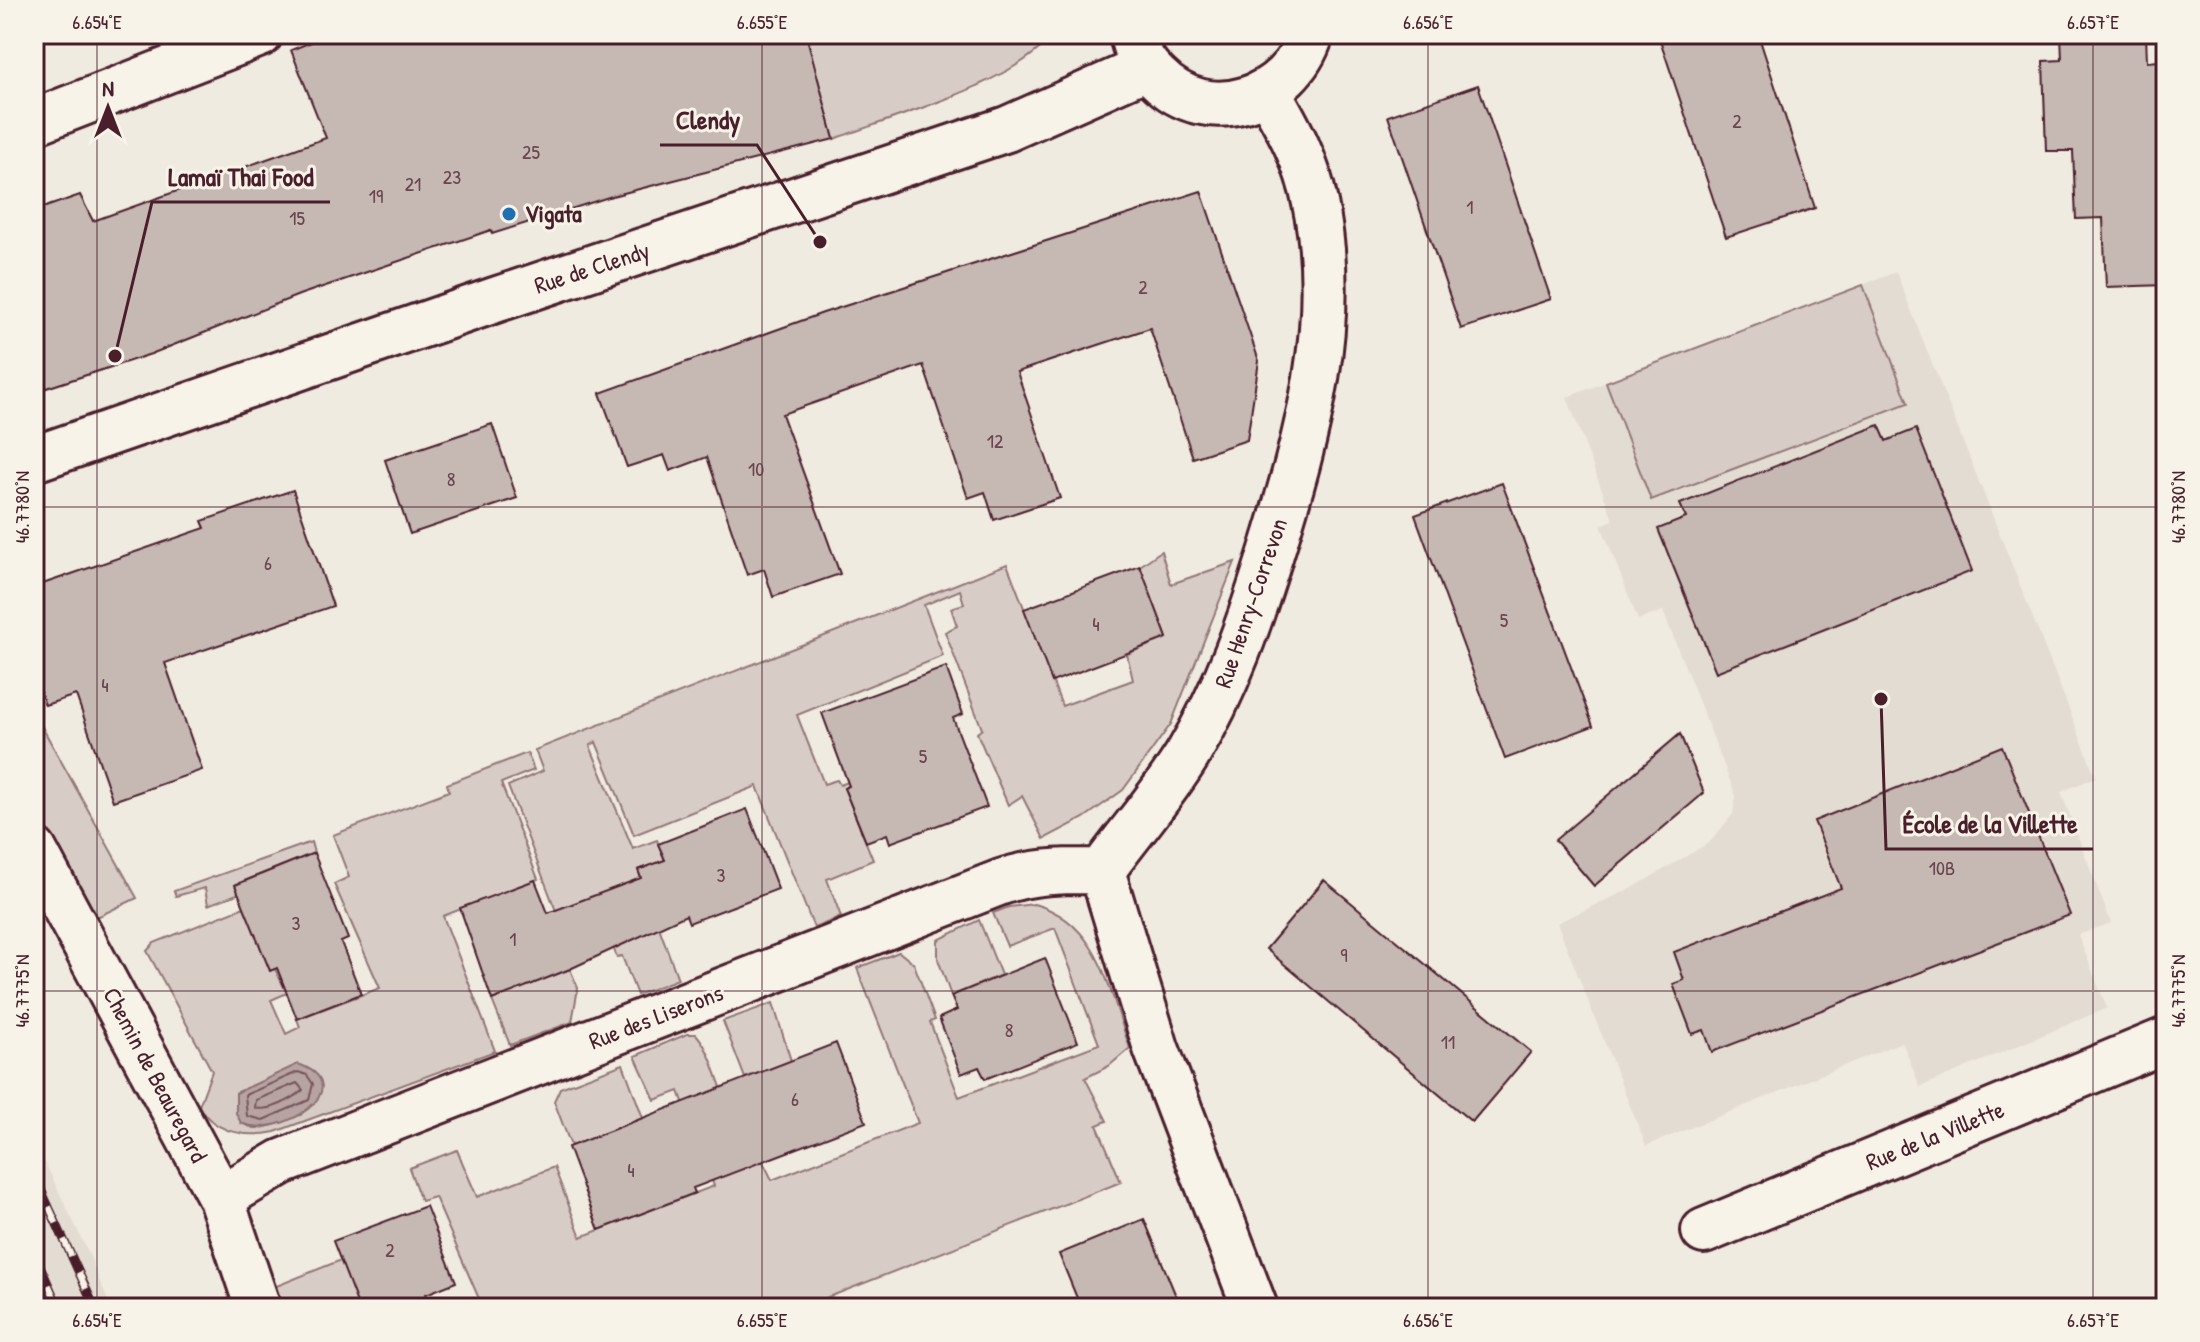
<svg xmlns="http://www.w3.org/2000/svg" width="2200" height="1342" font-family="'Patrick Hand',sans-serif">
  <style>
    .built { fill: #e3dcd2 }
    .green { fill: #d8cdc6; stroke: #917678; stroke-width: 2; fill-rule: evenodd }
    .water { fill: #b7a4a2; stroke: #8b6f72; stroke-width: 2 }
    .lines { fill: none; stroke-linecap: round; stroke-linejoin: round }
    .shore { stroke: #76545b; stroke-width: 2 }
    .building { fill: #c6b8b3; stroke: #4a1f2b; stroke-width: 2 }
    .street-casing { stroke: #4a1f2b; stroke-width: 50 }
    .secondary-casing { stroke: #4a1f2b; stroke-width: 50 }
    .street { stroke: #f7f3e8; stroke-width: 44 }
    .secondary { stroke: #f7f3e8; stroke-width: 44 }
    .rail-casing { stroke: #4a1f2b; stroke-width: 9 }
    .rail { stroke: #f7f3e8; stroke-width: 6; stroke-dasharray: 18; stroke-linecap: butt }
    .ticks { fill: none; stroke: #4a1f2b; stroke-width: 2; stroke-opacity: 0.45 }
    .poi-dot { fill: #1f6fb2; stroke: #f7f3e8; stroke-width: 3 }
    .labels { text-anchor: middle; stroke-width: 6; stroke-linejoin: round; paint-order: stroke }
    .number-label { font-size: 20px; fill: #69454d }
    .poi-label { font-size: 24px; font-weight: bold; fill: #4a1f2b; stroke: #f7f3e8; text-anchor: start }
    .street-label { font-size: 24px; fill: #4a1f2b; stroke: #f7f3e8 }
    .leader { fill: none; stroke: #4a1f2b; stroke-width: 3 }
    .callout-dot { fill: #4a1f2b; stroke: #f7f3e8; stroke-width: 3 }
    .callout-label { font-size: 26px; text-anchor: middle; font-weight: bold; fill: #4a1f2b; stroke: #f7f3e8; stroke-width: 6; stroke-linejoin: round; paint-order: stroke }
    .neatline { fill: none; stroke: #4a1f2b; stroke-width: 3 }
    .ticks-label { font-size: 20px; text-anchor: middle; fill: #4a1f2b }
  </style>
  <rect width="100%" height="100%" fill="#f0ebe0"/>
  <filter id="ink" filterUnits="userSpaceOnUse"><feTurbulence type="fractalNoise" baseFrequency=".0125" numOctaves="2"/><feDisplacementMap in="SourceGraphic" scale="16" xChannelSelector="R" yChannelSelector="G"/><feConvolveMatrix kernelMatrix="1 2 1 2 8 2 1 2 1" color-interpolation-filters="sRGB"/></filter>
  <g filter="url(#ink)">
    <path class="built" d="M 1896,272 L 2096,777 L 2061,792 L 2111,923 L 2078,935 L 2107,1008 L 1920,1087 L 1902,1042 L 1646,1146 L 1557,923 L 1634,887 L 1710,842 L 1733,814 L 1736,796 L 1663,611 L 1638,620 L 1601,525 L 1613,520 L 1567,397 Z
      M 34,1140 L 89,1254 L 111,1308 L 39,1308 L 34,1296 Z"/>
    <path class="green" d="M 806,34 L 1052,34 C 1024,80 888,119 834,139 Z
      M 1863,285 L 1908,403 L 1651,500 L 1606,382 Z
      M 1161,551 L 1171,584 L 1235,562 L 1171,724 L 1123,790 L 1084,818 L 1044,839 L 1022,796 L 1008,805 L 977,733 L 982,729 L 945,632 L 957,626 L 951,608 L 964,604 L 960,590 L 924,605 L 943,656 L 797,715 L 824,784 L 837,780 L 840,785 L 864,776 L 865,780 L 844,788 L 873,860 L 827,879 L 841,917 L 814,928 L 757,786 L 634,835 L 596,742 L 590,746 L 633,849 L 657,840 L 665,860 L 638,870 L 678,979 L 637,995 L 622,956 L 617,957 L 593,896 L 556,911 L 508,786 L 543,771 L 535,750 L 1007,564 L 1062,706 L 1133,680 L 1127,654 L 1167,638 L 1140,566 Z
      M 34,705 L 41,725 L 137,898 L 95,918 L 34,812 Z
      M 527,753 L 534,770 L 501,783 L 538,879 L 443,916 L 495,1051 L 275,1132 C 247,1138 214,1133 199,1106 L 212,1071 L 147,951 L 154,943 L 244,907 L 287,993 L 271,1000 L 286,1034 L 300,1027 L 297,1019 L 380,988 L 334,884 L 349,877 L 333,835 L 449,791 L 447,784 ZM 236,1093 L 300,1115 C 266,1128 237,1144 236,1093 Z
      M 311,842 L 314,853 L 236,884 L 240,893 L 208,905 L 205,888 L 176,896 L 174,891 Z
      M 1034,904 C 1100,922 1109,991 1130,1048 L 1109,1066 L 1085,1078 L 1107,1121 L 1097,1125 L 1121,1182 L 801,1308 L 483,1308 L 435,1197 L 421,1201 L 409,1168 L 457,1150 L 477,1197 L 554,1167 L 581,1237 L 714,1186 L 679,1091 L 655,1100 L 635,1056 L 687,1034 L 696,1034 C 713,1053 716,1081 728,1103 C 743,1129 760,1153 772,1180 L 918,1123 L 857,968 L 899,952 L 914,964 L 935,1020 L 930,1022 L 959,1097 L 1099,1044 L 1055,928 L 1007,946 L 993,913 L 1009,907 Z
      M 979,920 L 1001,975 L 951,996 L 938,959 L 938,940 Z
      M 570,969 L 578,988 L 572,1022 L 510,1045 L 492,1000 Z
      M 773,1003 L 791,1061 L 745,1078 L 723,1021 Z
      M 623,1064 L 643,1118 L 571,1146 L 554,1101 L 560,1088 Z
      M 341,1260 L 359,1308 L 282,1308 L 274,1287 Z"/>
    <path class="water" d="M 298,1064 C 362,1086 281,1141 241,1123 L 236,1113 L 236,1093 Z"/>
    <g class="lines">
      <path class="shore" d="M 298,1072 L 307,1075 L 313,1084 L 309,1100 L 263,1120 L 247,1116 L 245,1095 Z
        M 297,1083 L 303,1090 C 292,1100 269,1112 255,1108 L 256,1100 Z"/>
    </g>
    <path class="building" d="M 331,34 L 806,34 L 834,139 L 612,196 L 492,234 L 491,230 L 299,295 L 151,354 L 34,392 L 34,211 L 80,195 L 93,221 L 326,138 L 291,50 Z
      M 1658,34 L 1758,34 L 1815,208 L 1726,237 Z
      M 2061,34 L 2146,34 L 2147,62 L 2159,61 L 2161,125 L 2166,125 L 2166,285 L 2106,287 L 2103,218 L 2076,219 L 2073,151 L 2046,151 L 2043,61 L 2062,60 Z
      M 1478,85 L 1551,299 L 1461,329 L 1388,116 Z
      M 1201,191 L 1259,361 L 1247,440 L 1193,458 L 1150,328 L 1017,372 L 1060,498 L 994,520 L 985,492 L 968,498 L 923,365 L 782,414 L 840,574 L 773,597 L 764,569 L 747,575 L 707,457 L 670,471 L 664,455 L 627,467 L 600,393 L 823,313 Z
      M 492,424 L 517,498 L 410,534 L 385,460 Z
      M 1879,425 L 1886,441 L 1916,429 L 1972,571 L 1716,672 L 1658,529 L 1686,518 L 1680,504 Z
      M 1502,483 L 1593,726 L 1505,759 L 1415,515 Z
      M 293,490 L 333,606 L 165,663 L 202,770 L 113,801 L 76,695 L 45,705 L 34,674 L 34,587 L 205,528 L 202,521 Z
      M 1140,566 L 1167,638 L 1052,682 L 1024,609 Z
      M 946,667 L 963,714 L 953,718 L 987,807 L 890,843 L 887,834 L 866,842 L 844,788 L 849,786 L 822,713 Z
      M 1680,734 L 1704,793 L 1594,886 L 1555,840 Z
      M 2002,746 L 2070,915 L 1712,1052 L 1704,1030 L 1692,1034 L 1673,984 L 1684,980 L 1674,952 L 1841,888 L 1814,821 Z
      M 747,809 L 778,889 L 689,923 L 686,915 L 570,969 L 492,1000 L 460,908 L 535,880 L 548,913 L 641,878 L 638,870 L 665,860 L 658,844 Z
      M 314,853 L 348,939 L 341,942 L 361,994 L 297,1019 L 277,968 L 270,971 L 235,885 Z
      M 1324,880 L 1531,1052 L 1472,1122 L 1266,949 Z
      M 1045,958 L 1078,1042 L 985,1079 L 979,1067 L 961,1074 L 939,1018 L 957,1010 L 951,996 Z
      M 836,1043 L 866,1122 L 693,1188 L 695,1193 L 599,1230 L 568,1147 Z
      M 426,1206 L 456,1282 L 426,1294 L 431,1308 L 359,1308 L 333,1241 Z
      M 1144,1219 L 1181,1308 L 1081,1308 L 1059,1254 Z"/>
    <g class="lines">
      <defs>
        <path id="street" d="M 34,122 L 260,34
          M 34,850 L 221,1198 L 258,1308
          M 221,1198 L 282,1162 L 1001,882 C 1034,870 1067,871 1102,871
          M 1704,1231 L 2166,1040
          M 1255,1308 L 1156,1048 L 1102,871 C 1130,832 1163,795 1188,754 C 1227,689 1251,619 1273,547 C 1307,437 1340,319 1315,203 C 1307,161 1289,128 1268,92"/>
        <path id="secondary" d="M 1132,34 C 1134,50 1145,66 1157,77 C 1208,129 1290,100 1311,34
          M 34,459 L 495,300 L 1007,129 L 1147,67"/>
      </defs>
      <use href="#street" class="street-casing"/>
      <use href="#secondary" class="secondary-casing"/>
      <use href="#street" class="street"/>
      <use href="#secondary" class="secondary"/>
      <defs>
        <path id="rail" d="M 34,1174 L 95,1308
          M 34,1252 L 59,1308"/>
      </defs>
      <use href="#rail" class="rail-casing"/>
      <use href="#rail" class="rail"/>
    </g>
  </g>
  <path class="ticks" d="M 97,34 L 97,1308M 762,34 L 762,1308M 1428,34 L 1428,1308M 2093,34 L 2093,1308M 34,507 L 2166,507M 34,991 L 2166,991"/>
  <circle class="poi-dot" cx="509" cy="214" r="8"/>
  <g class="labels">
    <g class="number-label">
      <text x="1737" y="128">2</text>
      <text x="531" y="159">25</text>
      <text x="452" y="184">23</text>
      <text x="413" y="191">21</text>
      <text x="376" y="203">19</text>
      <text x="1470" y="214">1</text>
      <text x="297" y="225">15</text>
      <text x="1143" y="294">2</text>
      <text x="995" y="448">12</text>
      <text x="756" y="476">10</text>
      <text x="451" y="486">8</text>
      <text x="268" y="570">6</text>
      <text x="1504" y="627">5</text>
      <text x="1096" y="631">4</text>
      <text x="105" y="692">4</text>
      <text x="923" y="763">5</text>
      <text x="1942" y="875">10B</text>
      <text x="721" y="882">3</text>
      <text x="296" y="930">3</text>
      <text x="513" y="946">1</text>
      <text x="1344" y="962">9</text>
      <text x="1009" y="1037">8</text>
      <text x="1448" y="1049">11</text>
      <text x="795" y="1106">6</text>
      <text x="631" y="1177">4</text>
      <text x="390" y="1257">2</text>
    </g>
    <g class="poi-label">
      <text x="525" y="222">Vigata</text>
    </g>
    <g class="street-label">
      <text transform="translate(592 268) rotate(-18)" y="8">Rue de Clendy</text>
      <text transform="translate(1251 603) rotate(-71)" y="8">Rue Henry-Correvon</text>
      <text transform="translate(656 1017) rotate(-21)" y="8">Rue des Liserons</text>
      <text transform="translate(155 1075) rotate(62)" y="8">Chemin de Beauregard</text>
      <text transform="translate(1935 1136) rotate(-22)" y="8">Rue de la Villette</text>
    </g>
  </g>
  <path class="leader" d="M820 242L757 145H660M115 356L152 202H330M1881 699L1886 849H2093"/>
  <g class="callout-dot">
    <circle cx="820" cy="242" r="8"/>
    <circle cx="115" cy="356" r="8"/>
    <circle cx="1881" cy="699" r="8"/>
  </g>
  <g class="callout-label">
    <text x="708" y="129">Clendy</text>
    <text x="241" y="186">Lamaï Thai Food</text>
    <text x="1990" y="833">École de la Villette</text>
  </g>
  <rect width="2200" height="1342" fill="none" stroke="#f7f3e8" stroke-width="88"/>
  <g transform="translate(108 108)" stroke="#f7f3e8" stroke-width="6" paint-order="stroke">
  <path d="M0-6L14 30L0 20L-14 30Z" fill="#4a1f2b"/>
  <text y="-12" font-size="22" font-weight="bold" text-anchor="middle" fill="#4a1f2b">N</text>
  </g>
  <rect x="44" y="44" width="2112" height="1254" class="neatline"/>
  <g class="ticks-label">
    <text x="97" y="29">6.654°E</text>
    <text x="762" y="29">6.655°E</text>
    <text x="1428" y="29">6.656°E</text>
    <text x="2093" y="29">6.657°E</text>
    <text transform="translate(22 507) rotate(-90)" y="7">46.7780°N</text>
    <text transform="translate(2178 507) rotate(-90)" y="7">46.7780°N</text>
    <text transform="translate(22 991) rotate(-90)" y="7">46.7775°N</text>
    <text transform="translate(2178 991) rotate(-90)" y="7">46.7775°N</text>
    <text x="97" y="1327">6.654°E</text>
    <text x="762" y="1327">6.655°E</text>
    <text x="1428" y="1327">6.656°E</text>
    <text x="2093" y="1327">6.657°E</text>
  </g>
</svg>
